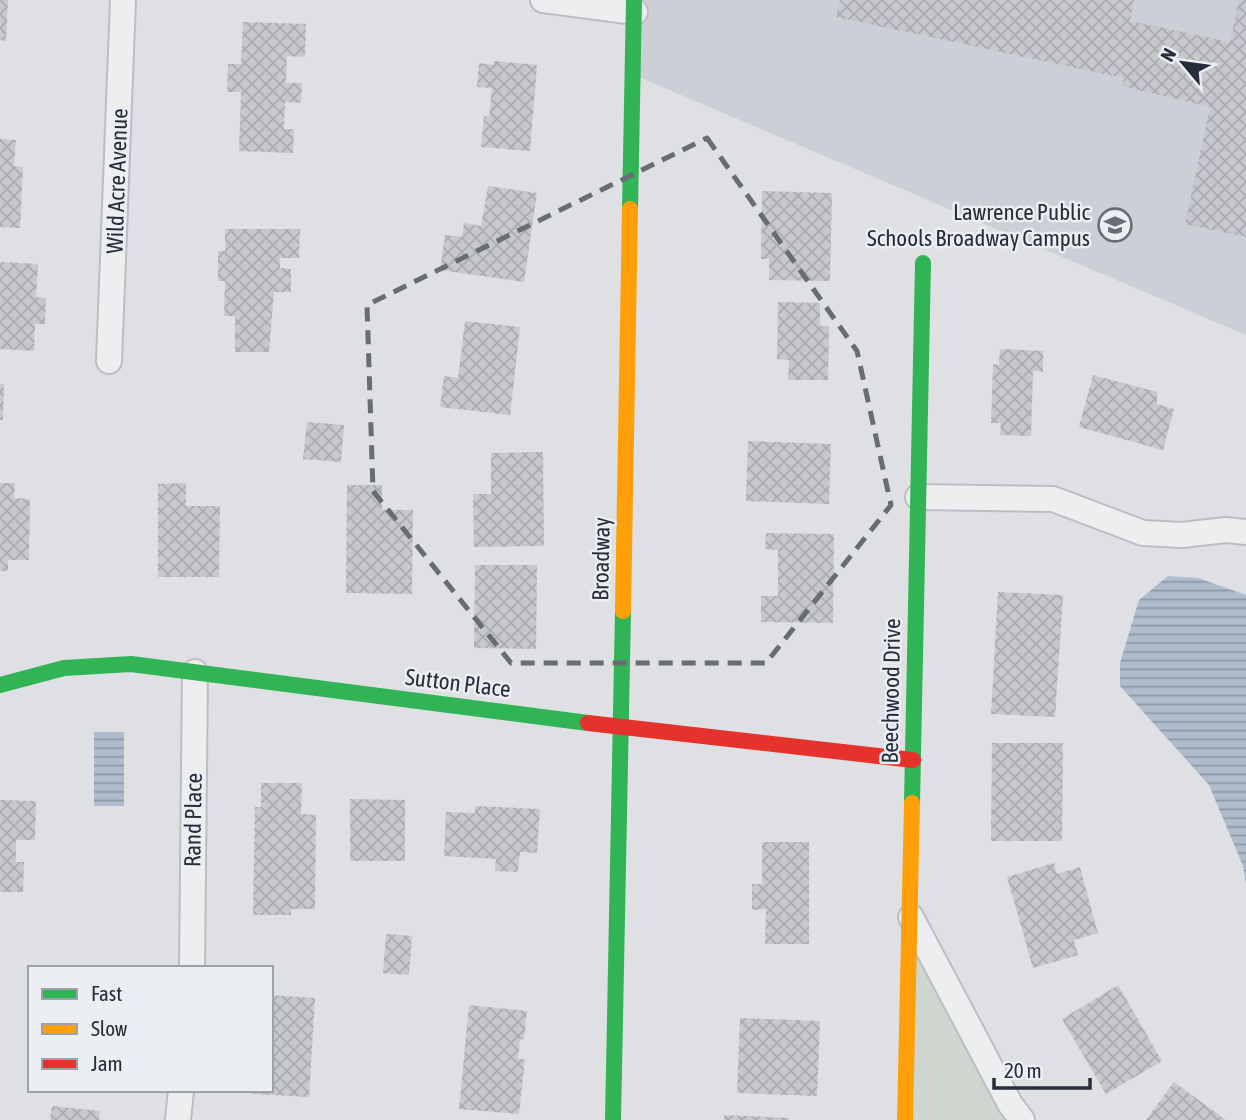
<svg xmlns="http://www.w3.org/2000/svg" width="1246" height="1120" font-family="'Asap Condensed',sans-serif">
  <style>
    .built { fill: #cccfd6 }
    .grass { fill: #ced6cf }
    .water { fill: url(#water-rules) }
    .building { fill: url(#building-cross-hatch) }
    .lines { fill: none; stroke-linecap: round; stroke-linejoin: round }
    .street-casing { stroke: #bcbec1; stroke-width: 28 }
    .street { stroke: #edeef0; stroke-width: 24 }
    .fast { stroke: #30b455; stroke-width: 16 }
    .slow { stroke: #ff9f0a; stroke-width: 16 }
    .jam { stroke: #e5322d; stroke-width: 16 }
    .marked { fill: none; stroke: #676c75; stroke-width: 5; stroke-dasharray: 14 9; stroke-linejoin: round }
    .labels { text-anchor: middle; stroke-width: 5; stroke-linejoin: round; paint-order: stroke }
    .street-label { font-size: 23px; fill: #272d3a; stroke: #ebeef3 }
    .poi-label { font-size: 23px; fill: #272d3a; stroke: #ebeef3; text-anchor: end }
  </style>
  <defs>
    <pattern id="water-rules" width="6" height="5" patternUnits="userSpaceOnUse" patternTransform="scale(1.75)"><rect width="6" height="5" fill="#aebccd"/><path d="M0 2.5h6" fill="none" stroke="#8e99a7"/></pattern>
    <pattern id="building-cross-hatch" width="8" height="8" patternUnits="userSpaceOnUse" patternTransform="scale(1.75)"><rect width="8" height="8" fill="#c6c8cb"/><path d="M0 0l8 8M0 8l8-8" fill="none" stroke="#aaacaf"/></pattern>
  </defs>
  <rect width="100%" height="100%" fill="#dee0e3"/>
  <path class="built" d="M 633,0 L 1246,0 L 1246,335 L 634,75 Z"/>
  <path class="grass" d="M 910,913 L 1022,1120 L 905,1120 Z"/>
  <path class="water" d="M 1168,576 L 1198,578 L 1246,595 L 1246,884 L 1243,866 L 1209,785 L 1120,686 L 1120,663 L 1139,600 Z
    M 94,732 L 124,732 L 124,806 L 94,806 Z"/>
  <path class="building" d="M 0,0 L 8,0 L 6,41 L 0,40 Z
    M 840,0 L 1134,0 L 1130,21 L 1230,42 L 1239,0 L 1246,0 L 1246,237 L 1185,224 L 1210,107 L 1122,86 L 1124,78 L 836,17 Z
    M 243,22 L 306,24 L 305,57 L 287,56 L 286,83 L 302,83 L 301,103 L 285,102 L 284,129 L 294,129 L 293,153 L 239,151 L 241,92 L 227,92 L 228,64 L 241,64 Z
    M 494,61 L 537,65 L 530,151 L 481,147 L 484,116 L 489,117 L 492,88 L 477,87 L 479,63 L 494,65 Z
    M 0,139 L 16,140 L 14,166 L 23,167 L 20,228 L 0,227 Z
    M 488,186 L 537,193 L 524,282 L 440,270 L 445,235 L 462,237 L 464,223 L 481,226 Z
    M 762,191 L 832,193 L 830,281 L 769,280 L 769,259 L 761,259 Z
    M 225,229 L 300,229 L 299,258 L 280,258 L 280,268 L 291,269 L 291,292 L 274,292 L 269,352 L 235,352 L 235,316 L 224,316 L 225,281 L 218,281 L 218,251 L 225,251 Z
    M 0,262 L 38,264 L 36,297 L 46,298 L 45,324 L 35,324 L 34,351 L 0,349 Z
    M 778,302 L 820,303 L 820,326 L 829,326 L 828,380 L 788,380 L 789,360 L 777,359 Z
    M 465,321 L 520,327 L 510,415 L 440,407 L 444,376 L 458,378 Z
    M 1000,349 L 1043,351 L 1043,372 L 1033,371 L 1031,436 L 1000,435 L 1001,423 L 991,423 L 993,364 L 999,365 Z
    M 1093,375 L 1157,392 L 1157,404 L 1174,409 L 1163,450 L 1079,427 Z
    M 0,384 L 4,384 L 3,420 L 0,420 Z
    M 307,422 L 344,425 L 341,462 L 303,459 Z
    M 748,441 L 831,444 L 829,504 L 746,501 Z
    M 543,452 L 544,546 L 474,547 L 473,494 L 491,494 L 491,453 Z
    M 0,483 L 15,483 L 14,498 L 30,499 L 29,560 L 8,560 L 8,571 L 0,571 Z
    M 186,483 L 186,506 L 220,506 L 219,577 L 158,577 L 158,484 Z
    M 347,485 L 382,485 L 382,510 L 413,510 L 412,594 L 346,593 Z
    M 766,533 L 834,534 L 833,623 L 761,622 L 761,596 L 778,596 L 778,550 L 765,549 Z
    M 475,565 L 537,565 L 536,649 L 474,648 Z
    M 998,592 L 1063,595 L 1055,717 L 991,714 Z
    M 992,743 L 1063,743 L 1062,841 L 991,841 Z
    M 261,783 L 302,783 L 301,814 L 316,815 L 315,909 L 291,909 L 291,915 L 253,915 L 255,807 L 261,807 Z
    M 350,799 L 405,800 L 405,861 L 350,861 Z
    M 0,800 L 36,801 L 35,840 L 16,840 L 16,862 L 24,862 L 23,892 L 0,892 Z
    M 475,806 L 540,809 L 537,853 L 520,852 L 518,872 L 495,871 L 496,859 L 444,856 L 446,812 L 475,813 Z
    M 762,842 L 809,842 L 809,944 L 765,944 L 766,909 L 752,910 L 752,884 L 762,884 Z
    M 1054,863 L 1057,874 L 1080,867 L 1098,933 L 1074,940 L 1078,955 L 1033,968 L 1007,877 Z
    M 386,934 L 412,936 L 409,975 L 383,973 Z
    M 1118,985 L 1162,1061 L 1106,1094 L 1062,1019 Z
    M 271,995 L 315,998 L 309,1097 L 253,1094 L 253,1090 L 271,1090 Z
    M 469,1005 L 527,1011 L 524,1040 L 520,1039 L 518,1059 L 525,1059 L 519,1114 L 459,1109 Z
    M 740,1018 L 820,1021 L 817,1096 L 737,1093 Z
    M 1174,1082 L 1226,1120 L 1146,1120 Z
    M 52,1106 L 100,1111 L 99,1120 L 50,1120 Z
    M 724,1115 L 789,1118 L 789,1120 L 724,1120 Z"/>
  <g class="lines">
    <defs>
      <path id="street" d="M 543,0 L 635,12
        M 109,361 L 123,0
        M 918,497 L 1053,499 L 1143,533 L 1182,535 L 1226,530 L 1246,532
        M 911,917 L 1010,1104 L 1022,1120
        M 192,968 L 195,672
        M 178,1120 L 181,1090"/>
    </defs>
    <use href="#street" class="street-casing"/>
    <use href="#street" class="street"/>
    <path class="fast" d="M 630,209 L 634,0
      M 0,685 L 64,668 L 131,664 L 588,723
      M 912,803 L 923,263
      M 613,1120 L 623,611"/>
    <path class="slow" d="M 623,611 L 630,209
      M 905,1120 L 912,803"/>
    <path class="jam" d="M 588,723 L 913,760"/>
  </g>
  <path class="marked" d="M 707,138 L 857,351 L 891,505 L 766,663 L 511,663 L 373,491 L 367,305 Z"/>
  <defs>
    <symbol id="school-ring" viewBox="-11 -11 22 22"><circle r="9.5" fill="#ebeef3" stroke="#676c75" stroke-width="1.5"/><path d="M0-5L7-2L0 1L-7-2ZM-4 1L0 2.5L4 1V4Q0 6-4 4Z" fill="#676c75"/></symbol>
  </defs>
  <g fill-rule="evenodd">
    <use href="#school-ring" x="1096" y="206" width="38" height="38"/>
  </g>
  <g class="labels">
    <g class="street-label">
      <text transform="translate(117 181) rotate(-88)" y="8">Wild Acre Avenue</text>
      <text transform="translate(601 559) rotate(-89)" y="8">Broadway</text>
      <text transform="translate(458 683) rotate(7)" y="8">Sutton Place</text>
      <text transform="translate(891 691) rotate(-89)" y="8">Beechwood Drive</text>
      <text transform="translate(193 820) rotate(-89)" y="8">Rand Place</text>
    </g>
    <g class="poi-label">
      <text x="1090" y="220">Lawrence Public<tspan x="1090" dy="26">Schools Broadway Campus</tspan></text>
    </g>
  </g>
  <rect x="28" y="966" width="245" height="126" fill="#ebeef3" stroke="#9da1a9" stroke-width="2"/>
  <rect x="42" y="989" width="35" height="10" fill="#30b455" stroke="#9da1a9" stroke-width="2"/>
  <text x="91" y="1001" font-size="21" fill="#272d3a">Fast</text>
  <rect x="42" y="1024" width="35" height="10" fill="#ff9f0a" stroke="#9da1a9" stroke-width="2"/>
  <text x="91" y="1036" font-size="21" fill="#272d3a">Slow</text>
  <rect x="42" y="1059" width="35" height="10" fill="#e5322d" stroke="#9da1a9" stroke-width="2"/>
  <text x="91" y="1071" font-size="21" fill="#272d3a">Jam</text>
  <g transform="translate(1183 63) rotate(299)" stroke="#ebeef3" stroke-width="5" paint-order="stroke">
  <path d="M0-5L12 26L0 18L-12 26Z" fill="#272d3a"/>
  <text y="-10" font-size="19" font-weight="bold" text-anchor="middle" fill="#272d3a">N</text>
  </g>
  <path d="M994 1078v10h96v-10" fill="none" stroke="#272d3a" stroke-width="3.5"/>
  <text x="1004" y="1078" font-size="21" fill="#272d3a" stroke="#ebeef3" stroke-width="5" paint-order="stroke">20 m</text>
</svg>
